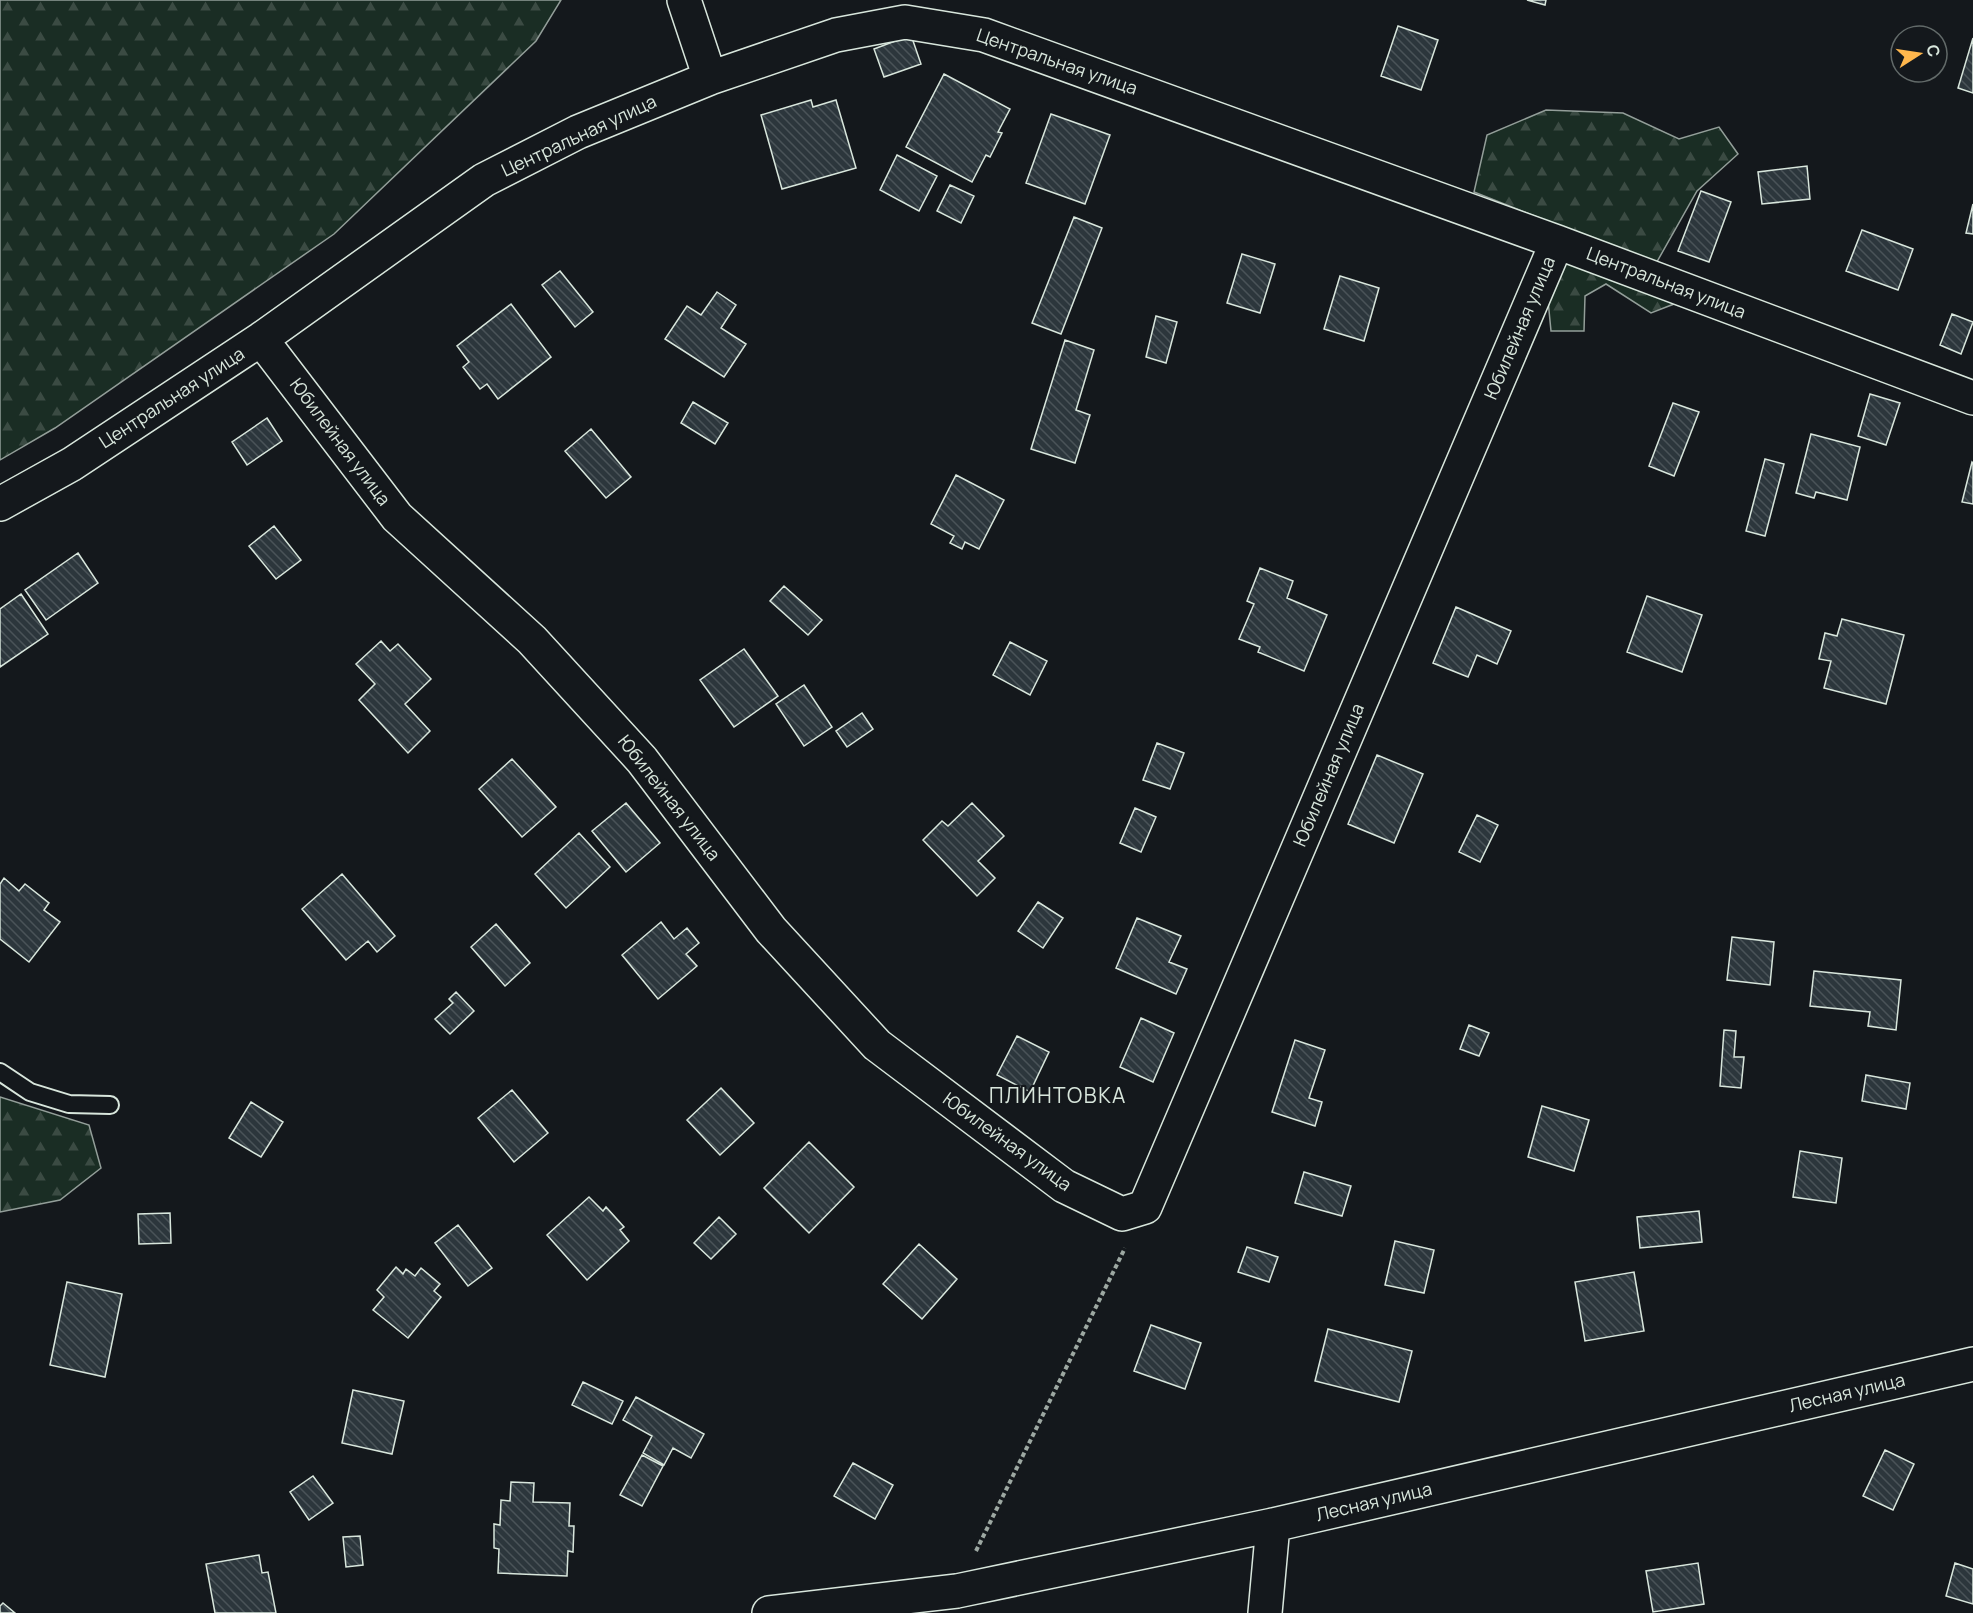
<svg xmlns="http://www.w3.org/2000/svg" width="1973" height="1613" font-family="Manrope,sans-serif">
  <style>
    .forest { fill: url(#forest-firs); stroke: #939e99; stroke-width: 1.5 }
    .building { fill: url(#building-back-hatch); stroke: #d8e6dc; stroke-width: 1.5 }
    .lines { fill: none; stroke-linecap: round; stroke-linejoin: round }
    .lane-casing { stroke: #d8e6dc; stroke-width: 20 }
    .street-casing { stroke: #d8e6dc; stroke-width: 36 }
    .path { stroke: #9da8a2; stroke-width: 4; stroke-dasharray: 4.5 3; stroke-linecap: butt }
    .lane { stroke: #14181c; stroke-width: 16 }
    .street { stroke: #14181c; stroke-width: 33 }
    .labels { text-anchor: middle; stroke-width: 4.5; stroke-linejoin: round; paint-order: stroke }
    .street-label { font-size: 18px; fill: #d8e6dc; stroke: #14181c }
    .quarter-label { font-size: 21px; letter-spacing: 1.5px; fill: #d8e6dc; stroke: #14181c }
  </style>
  <defs>
    <pattern id="forest-firs" width="22" height="20" patternUnits="userSpaceOnUse" patternTransform="scale(1.5)"><rect width="22" height="20" fill="#1a2d24"/><path d="M5 1l3.5 6h-7zM16 11l3.5 6h-7z" fill="#3b4b43"/></pattern>
    <pattern id="building-back-hatch" width="6" height="6" patternUnits="userSpaceOnUse" patternTransform="scale(1.5)"><rect width="6" height="6" fill="#2c363c"/><path d="M-1 5l2 2M0 0l6 6M5-1l2 2" fill="none" stroke="#4a5358"/></pattern>
  </defs>
  <rect width="100%" height="100%" fill="#14181c"/>
  <path class="forest" d="M 0,0 L 561,0 L 536,41 L 334,234 L 55,428 L 0,460 Z
    M 1546,110 L 1623,113 L 1679,139 L 1719,127 L 1738,154 L 1697,191 L 1654,267 L 1674,304 L 1651,313 L 1606,284 L 1585,296 L 1584,331 L 1551,331 L 1548,300 L 1575,232 L 1474,192 L 1487,135 Z
    M 0,1097 L 89,1125 L 101,1168 L 60,1200 L 0,1212 Z"/>
  <path class="building" d="M 1527,0 L 1546,0 L 1545,5 Z
    M 1398,26 L 1438,40 L 1421,90 L 1381,76 Z
    M 911,35 L 921,64 L 884,77 L 874,49 Z
    M 1973,38 L 1973,93 L 1958,88 Z
    M 944,74 L 1010,109 L 998,132 L 1002,133 L 990,157 L 986,155 L 972,182 L 906,147 Z
    M 811,100 L 813,107 L 836,100 L 856,168 L 782,189 L 761,115 Z
    M 1051,114 L 1110,135 L 1085,204 L 1026,183 Z
    M 897,155 L 937,176 L 919,211 L 880,190 Z
    M 1807,166 L 1810,199 L 1762,204 L 1758,172 Z
    M 950,185 L 974,196 L 961,223 L 937,211 Z
    M 1701,191 L 1731,202 L 1709,262 L 1678,251 Z
    M 1973,204 L 1973,234 L 1966,233 Z
    M 1074,217 L 1102,228 L 1061,334 L 1032,323 Z
    M 1862,230 L 1913,249 L 1898,290 L 1846,271 Z
    M 1242,254 L 1275,264 L 1260,313 L 1227,303 Z
    M 560,271 L 593,312 L 575,327 L 542,285 Z
    M 1340,276 L 1379,288 L 1364,341 L 1324,329 Z
    M 717,292 L 736,305 L 721,328 L 746,344 L 724,377 L 665,339 L 687,306 L 701,315 Z
    M 511,304 L 551,357 L 498,399 L 487,384 L 480,389 L 463,367 L 469,362 L 457,346 Z
    M 1952,314 L 1973,322 L 1961,354 L 1940,345 Z
    M 1156,316 L 1177,322 L 1166,363 L 1146,357 Z
    M 1065,340 L 1094,350 L 1076,410 L 1090,415 L 1075,463 L 1031,449 Z
    M 1870,394 L 1900,403 L 1886,445 L 1858,436 Z
    M 693,402 L 728,423 L 715,444 L 681,423 Z
    M 1673,403 L 1699,412 L 1674,476 L 1649,466 Z
    M 267,418 L 282,441 L 247,465 L 232,442 Z
    M 591,429 L 631,477 L 606,498 L 565,451 Z
    M 1811,434 L 1860,447 L 1847,500 L 1816,492 L 1814,498 L 1796,493 Z
    M 1765,459 L 1784,464 L 1765,536 L 1746,531 Z
    M 1972,462 L 1973,463 L 1973,504 L 1962,502 Z
    M 956,475 L 1004,500 L 979,549 L 965,542 L 962,549 L 950,543 L 954,536 L 931,524 Z
    M 274,526 L 301,560 L 276,579 L 249,546 Z
    M 78,553 L 98,583 L 46,620 L 25,590 Z
    M 1260,568 L 1293,581 L 1287,598 L 1327,615 L 1304,671 L 1258,652 L 1260,647 L 1239,639 L 1254,604 L 1247,601 Z
    M 784,586 L 822,620 L 808,635 L 770,601 Z
    M 21,594 L 48,634 L 0,667 L 0,609 Z
    M 1647,596 L 1702,615 L 1682,672 L 1627,652 Z
    M 1456,607 L 1511,631 L 1497,664 L 1477,655 L 1468,677 L 1433,663 Z
    M 1842,619 L 1904,635 L 1886,704 L 1824,688 L 1831,661 L 1819,659 L 1825,633 L 1837,636 Z
    M 381,641 L 390,651 L 398,644 L 431,679 L 405,704 L 430,731 L 408,753 L 359,700 L 375,684 L 356,664 Z
    M 1010,642 L 1047,661 L 1030,695 L 993,675 Z
    M 744,649 L 778,696 L 734,727 L 700,680 Z
    M 804,685 L 832,727 L 804,746 L 776,704 Z
    M 862,713 L 873,729 L 847,747 L 836,731 Z
    M 1157,743 L 1184,753 L 1170,789 L 1143,780 Z
    M 1377,755 L 1423,774 L 1394,843 L 1348,824 Z
    M 512,759 L 556,807 L 522,837 L 479,789 Z
    M 626,803 L 660,843 L 626,872 L 592,831 Z
    M 972,803 L 1004,836 L 978,861 L 995,878 L 977,896 L 923,840 L 942,821 L 948,826 Z
    M 1135,808 L 1156,817 L 1141,852 L 1120,843 Z
    M 1477,815 L 1498,825 L 1480,862 L 1459,852 Z
    M 579,833 L 610,867 L 566,908 L 535,874 Z
    M 342,874 L 395,936 L 377,952 L 368,941 L 346,960 L 302,909 Z
    M 4,878 L 19,891 L 25,884 L 49,903 L 44,910 L 60,922 L 29,962 L 0,939 L 0,884 Z
    M 1038,902 L 1063,918 L 1043,948 L 1018,931 Z
    M 1137,918 L 1181,936 L 1169,962 L 1187,969 L 1176,994 L 1116,968 Z
    M 661,922 L 674,939 L 687,928 L 699,943 L 686,954 L 697,966 L 658,999 L 622,955 Z
    M 496,924 L 530,963 L 505,986 L 471,947 Z
    M 1732,937 L 1774,942 L 1770,985 L 1727,980 Z
    M 1814,971 L 1901,980 L 1896,1030 L 1868,1026 L 1870,1012 L 1810,1006 Z
    M 456,992 L 474,1011 L 450,1034 L 435,1019 L 453,1003 L 449,999 Z
    M 1141,1018 L 1174,1033 L 1153,1082 L 1120,1067 Z
    M 1469,1025 L 1489,1033 L 1479,1056 L 1460,1049 Z
    M 1724,1030 L 1736,1031 L 1734,1057 L 1744,1057 L 1741,1088 L 1720,1086 Z
    M 1017,1036 L 1049,1052 L 1030,1092 L 997,1075 Z
    M 1295,1040 L 1325,1050 L 1309,1098 L 1322,1102 L 1315,1126 L 1272,1112 Z
    M 1866,1075 L 1910,1083 L 1906,1109 L 1862,1101 Z
    M 721,1088 L 754,1123 L 720,1155 L 687,1120 Z
    M 512,1090 L 548,1133 L 514,1162 L 478,1118 Z
    M 251,1102 L 283,1122 L 261,1157 L 229,1138 Z
    M 1542,1106 L 1589,1120 L 1574,1171 L 1528,1157 Z
    M 809,1142 L 854,1187 L 809,1233 L 764,1188 Z
    M 1800,1151 L 1842,1158 L 1836,1203 L 1793,1197 Z
    M 1304,1172 L 1351,1186 L 1342,1216 L 1295,1203 Z
    M 589,1197 L 603,1211 L 606,1207 L 624,1227 L 620,1230 L 629,1241 L 587,1280 L 547,1235 Z
    M 1699,1211 L 1702,1242 L 1640,1248 L 1637,1217 Z
    M 170,1213 L 171,1243 L 139,1244 L 138,1214 Z
    M 719,1217 L 736,1234 L 711,1259 L 694,1243 Z
    M 458,1225 L 492,1268 L 468,1286 L 435,1243 Z
    M 1395,1241 L 1434,1250 L 1424,1293 L 1385,1285 Z
    M 919,1244 L 957,1279 L 922,1319 L 883,1284 Z
    M 1247,1247 L 1278,1257 L 1269,1282 L 1238,1272 Z
    M 396,1267 L 403,1274 L 406,1269 L 415,1276 L 421,1268 L 440,1284 L 434,1291 L 441,1297 L 408,1338 L 373,1310 L 384,1297 L 377,1290 Z
    M 1634,1272 L 1644,1331 L 1585,1341 L 1575,1282 Z
    M 67,1282 L 122,1294 L 105,1377 L 50,1365 Z
    M 1151,1325 L 1201,1343 L 1185,1389 L 1134,1371 Z
    M 1328,1329 L 1412,1351 L 1399,1402 L 1315,1381 Z
    M 583,1382 L 623,1401 L 612,1424 L 572,1405 Z
    M 353,1390 L 404,1401 L 392,1454 L 342,1443 Z
    M 636,1397 L 704,1434 L 691,1458 L 673,1448 L 664,1465 L 643,1453 L 652,1436 L 623,1420 Z
    M 1885,1450 L 1914,1464 L 1893,1510 L 1863,1496 Z
    M 642,1455 L 663,1466 L 642,1506 L 620,1495 Z
    M 853,1463 L 893,1485 L 875,1519 L 834,1496 Z
    M 313,1476 L 333,1503 L 309,1520 L 290,1492 Z
    M 511,1482 L 534,1483 L 533,1502 L 570,1503 L 569,1526 L 574,1526 L 573,1552 L 568,1551 L 567,1576 L 498,1573 L 499,1549 L 494,1548 L 494,1524 L 500,1525 L 501,1500 L 510,1501 Z
    M 360,1536 L 363,1565 L 346,1567 L 343,1537 Z
    M 259,1555 L 262,1573 L 268,1572 L 276,1613 L 215,1613 L 206,1564 Z
    M 1698,1563 L 1704,1604 L 1653,1612 L 1646,1571 Z
    M 1955,1563 L 1973,1569 L 1973,1604 L 1946,1596 Z
    M 3,1603 L 15,1613 L 0,1613 L 0,1606 Z"/>
  <g class="lines">
    <defs>
      <path id="lane" d="M 0,1072 L 30,1092 L 69,1104 L 110,1105"/>
      <path id="street" d="M 684,0 L 710,78
        M 261,339 L 397,517 L 532,640 L 642,760 L 771,930 L 877,1045 L 1064,1186 L 1122,1214 L 1145,1207 L 1557,242
        M 0,504 L 72,464 L 261,339 L 484,180 L 578,132 L 710,78 L 836,35 L 905,22 L 984,35 L 1557,242 L 1973,398
        M 769,1613 L 957,1591 L 1273,1525 L 1973,1364
        M 1265,1613 L 1273,1525"/>
    </defs>
    <use href="#lane" class="lane-casing"/>
    <use href="#street" class="street-casing"/>
    <path class="path" d="M 976,1551 L 1125,1248"/>
    <use href="#lane" class="lane"/>
    <use href="#street" class="street"/>
  </g>
  <g class="labels">
    <g class="street-label">
      <text transform="translate(1057 62) rotate(19)" y="6">Центральная улица</text>
      <text transform="translate(579 136) rotate(-25)" y="6">Центральная улица</text>
      <text transform="translate(1666 283) rotate(21)" y="6">Центральная улица</text>
      <text transform="translate(1520 328) rotate(-67)" y="6">Юбилейная улица</text>
      <text transform="translate(172 398) rotate(-33)" y="6">Центральная улица</text>
      <text transform="translate(340 442) rotate(53)" y="6">Юбилейная улица</text>
      <text transform="translate(1329 775) rotate(-67)" y="6">Юбилейная улица</text>
      <text transform="translate(669 798) rotate(52)" y="6">Юбилейная улица</text>
      <text transform="translate(1007 1142) rotate(36)" y="6">Юбилейная улица</text>
      <text transform="translate(1847 1393) rotate(-13)" y="6">Лесная улица</text>
      <text transform="translate(1374 1502) rotate(-13)" y="6">Лесная улица</text>
    </g>
    <g class="quarter-label">
      <text x="1058" y="1103">ПЛИНТОВКА</text>
    </g>
  </g>
  <g transform="translate(1919 54) rotate(78)"><circle r="28" fill="#14181c" stroke="#626a69" stroke-width="1.5"/>
  <path d="M0-4.5L10 22L0 15L-10 22Z" fill="#ffb74d"/>
  <text y="-9" font-size="16" font-weight="bold" text-anchor="middle" fill="#d8e6dc">С</text>
  </g>
</svg>
